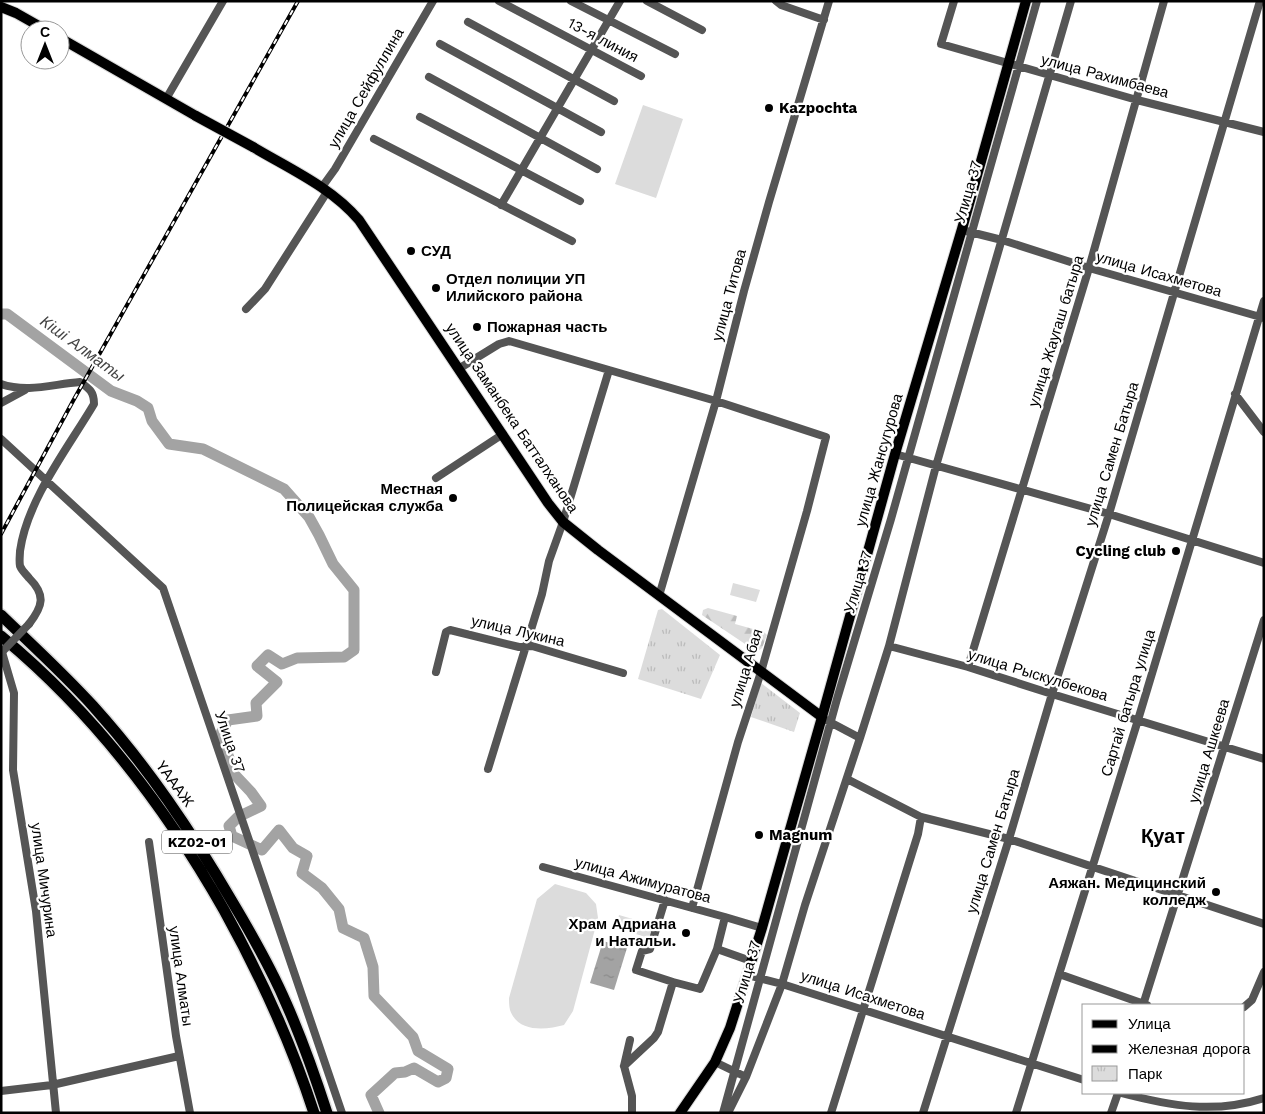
<svg xmlns="http://www.w3.org/2000/svg" width="1265" height="1114" font-family="'Work Sans',sans-serif">
  <style>
    .grass { fill: #dcdcdc }
    .forest { fill: url(#forest-firs) }
    .park { fill: url(#park-tufts) }
    .water { fill: url(#water-ripples) }
    .lines { fill: none; stroke-linecap: round; stroke-linejoin: round }
    .river { stroke: #a3a3a3; stroke-width: 11 }
    .major-casing { stroke: #dbdbdb; stroke-width: 12 }
    .highway-casing { stroke: #dbdbdb; stroke-width: 14 }
    .minor { stroke: #555; stroke-width: 8 }
    .major { stroke: #000; stroke-width: 10 }
    .highway { stroke: #000; stroke-width: 11 }
    .rail-casing { stroke: #000; stroke-width: 4 }
    .rail { stroke: #fff; stroke-width: 2; stroke-dasharray: 5.5; stroke-linecap: butt }
    .major-bridge-casing { stroke: #dbdbdb; stroke-width: 12; stroke-linecap: butt }
    .minor-bridge { stroke: #555; stroke-width: 8 }
    .major-bridge { stroke: #000; stroke-width: 10 }
    .poi-dot { fill: #000; stroke: #fff; stroke-width: 2 }
    .labels { text-anchor: middle; stroke-width: 4.5; stroke-linejoin: round; paint-order: stroke }
    .shield { fill: #fff; stroke: #4c4c4c; stroke-width: 1 }
    .shield-label { font-size: 14px; font-weight: bold; fill: #000 }
    .street-label { font-size: 15px; fill: #000; stroke: #fff }
    .poi-label { font-size: 15px; font-weight: bold; fill: #000; stroke: #fff; text-anchor: start }
    .water-label { font-size: 16px; font-style: italic; fill: #444; stroke: #fff }
    .district-label { font-size: 20px; font-weight: bold; fill: #000; stroke: #fff }
  </style>
  <defs>
    <pattern id="forest-firs" width="22" height="20" patternUnits="userSpaceOnUse" patternTransform="scale(1.25)"><rect width="22" height="20" fill="#dcdcdc"/><path d="M5 1l3.5 6h-7zM16 11l3.5 6h-7z" fill="#bbb"/></pattern>
    <pattern id="park-tufts" width="24" height="20" patternUnits="userSpaceOnUse" patternTransform="scale(1.25)"><rect width="24" height="20" fill="#dcdcdc"/><path d="M3 7l-1-3M5 7V3M7 7l1-3M15 17l-1-3M17 17v-4M19 17l1-3" fill="none" stroke="#bbb"/></pattern>
    <pattern id="water-ripples" width="26" height="14" patternUnits="userSpaceOnUse" patternTransform="scale(1.25)"><rect width="26" height="14" fill="#a3a3a3"/><path d="M2 4q2-2 4 0t4 0M15 11q2-2 4 0t4 0" fill="none" stroke="#8b8b8b"/></pattern>
  </defs>
  <rect width="100%" height="100%" fill="#fff"/>
  <path class="grass" d="M 643,105 L 683,119 L 656,198 L 615,184 Z
    M 733,583 L 760,590 L 756,602 L 730,595 Z
    M 555,884 L 586,893 L 596,904 L 598,918 L 573,1011 L 564,1025 C 546,1030 518,1033 510,1010 C 509,1006 509,1001 509,998 L 537,899 Z
    M 619,915 L 653,925 L 649,938 L 616,928 Z"/>
  <path class="forest" d="M 708,608 L 737,616 L 735,624 L 764,632 L 767,635 L 762,648 L 757,652 L 702,615 L 703,610 Z"/>
  <path class="park" d="M 662,609 L 720,655 L 701,699 L 638,679 L 658,610 Z
    M 761,683 L 800,713 L 794,732 L 751,717 Z"/>
  <path class="water" d="M 603,941 L 627,948 L 614,990 L 590,983 Z"/>
  <g class="lines">
    <path class="river" d="M 1,314 L 7,314 L 111,391 L 137,401 L 148,408 L 152,421 L 169,444 L 203,449 L 284,489 L 309,517 L 319,535 L 333,564 L 354,590 L 354,650 L 344,657 L 297,658 L 282,664 L 268,655 L 257,666 L 277,682 L 256,703 L 257,716 L 228,720 L 221,733 L 234,774 L 251,792 L 261,806 L 238,817 L 229,826 L 232,836 L 262,850 L 279,830 L 293,848 L 307,856 L 302,873 L 322,888 L 339,909 L 343,928 L 364,938 L 373,967 L 374,996 L 413,1037 L 418,1051 L 448,1069 L 446,1078 L 438,1082 L 414,1068 L 405,1072 L 395,1073 L 371,1095 L 379,1113"/>
    <defs>
      <path id="major" d="M 1,7 L 16,13 L 46,30
        M 60,38 L 196,116
        M 253,147 C 290,169 331,187 359,220 L 548,503 L 563,522 L 598,550 L 822,717
        M 680,1113 L 715,1062 L 730,1028 L 762,928 L 822,717 L 895,454 L 962,229 L 1026,1"/>
      <path id="highway" d="M 1,615 C 32,645 64,674 93,706 C 148,767 191,831 233,903 C 252,935 271,968 286,1003 C 302,1039 315,1076 327,1113
        M 1,636 C 93,712 165,806 224,910 C 260,975 291,1042 314,1113"/>
    </defs>
    <use href="#major" class="major-casing"/>
    <use href="#highway" class="highway-casing"/>
    <path class="minor" d="M 499,1 L 641,76
      M 571,1 L 675,54
      M 647,1 L 702,30
      M 776,1 L 781,5 L 824,20
      M 954,1 L 941,44 L 1137,100 L 1264,132
      M 468,22 L 614,101
      M 440,44 L 601,132
      M 429,77 L 597,169
      M 166,99 L 223,1
      M 420,117 L 580,201
      M 374,139 L 572,241
      M 322,187 L 335,169 L 433,1
      M 501,205 L 620,1
      M 966,231 L 1002,240 L 1089,268 L 1264,318
      M 246,309 L 265,289 L 327,192
      M 460,368 L 499,344 L 509,341 L 609,370
      M 1,384 C 28,393 53,384 80,382 C 90,389 94,392 94,404 C 68,448 27,500 20,551 C 20,555 19,561 20,566 C 22,571 26,574 29,578 C 46,595 43,606 29,624
      M 1235,394 L 1264,432
      M 1,403 L 25,390
      M 1,439 L 163,588 L 342,1113
      M 895,454 L 1109,514 L 1264,563
      M 436,478 L 503,434
      M 659,596 L 716,401 L 744,291 L 769,202 L 829,1
      M 889,646 L 968,667 L 1052,694 L 1264,759
      M 2,652 L 14,693 L 13,770 L 36,911 L 56,1113
      M 968,667 L 1089,268 L 1164,1
      M 436,672 L 446,632 L 450,630 L 519,647 L 532,646 L 623,673
      M 826,720 L 860,738 L 805,905 L 782,984 L 1084,1080
      M 860,738 L 889,646 L 936,466 L 1071,1
      M 488,769 L 542,594 L 549,561 L 563,522 L 609,370 L 716,401 L 826,437 L 807,511 L 761,672 L 738,742 L 692,908
      M 847,779 L 921,817 L 1009,839 L 1264,924
      M 149,842 L 176,1036 L 190,1113
      M 543,867 L 725,917 L 717,949 L 751,961
      M 665,900 L 650,949 L 642,951 L 636,970 L 673,982
      M 725,917 L 762,928
      M 1059,974 L 1147,1005
      M 1143,1005 L 1264,620
      M 1244,1007 L 1252,1000 L 1264,972
      M 630,1040 L 624,1066 L 632,1096 L 632,1113
      M 715,1062 L 746,1077
      M 624,1066 L 654,1038 L 658,1032 L 673,982 L 700,989 L 717,949
      M 1,1091 L 52,1085 L 179,1056
      M 1121,1093 C 1171,1106 1214,1114 1264,1098
      M 723,1113 L 837,699 L 891,519 L 1037,1
      M 728,1113 L 746,1077 L 782,984 L 747,975
      M 831,1113 L 918,834 L 921,817
      M 923,1113 L 1009,839 L 1052,694 L 1109,514 L 1260,1
      M 1016,1113 L 1138,720 L 1264,301
      M 1111,1113 L 1118,1093"/>
    <use href="#major" class="major"/>
    <use href="#highway" class="highway"/>
    <defs>
      <path id="rail" d="M 1,534 L 73,401 L 298,1"/>
    </defs>
    <use href="#rail" class="rail-casing"/>
    <use href="#rail" class="rail"/>
    <defs>
      <path id="major-bridge" d="M 196,116 L 253,147"/>
    </defs>
    <use href="#major-bridge" class="major-bridge-casing"/>
    <path class="minor-bridge" d="M 2,652 L 29,624"/>
    <use href="#major-bridge" class="major-bridge"/>
  </g>
  <g class="poi-dot">
    <circle cx="769" cy="108" r="5"/>
    <circle cx="411" cy="251" r="5"/>
    <circle cx="436" cy="288" r="5"/>
    <circle cx="477" cy="327" r="5"/>
    <circle cx="453" cy="498" r="5"/>
    <circle cx="1176" cy="551" r="5"/>
    <circle cx="759" cy="835" r="5"/>
    <circle cx="1216" cy="892" r="5"/>
    <circle cx="686" cy="933" r="5"/>
  </g>
  <g class="labels">
    <rect class="shield" x="162" y="830.5" width="70" height="23" rx="4"/>
    <g class="shield-label">
      <text x="197" y="847">KZ02-01</text>
    </g>
    <g class="street-label">
      <text transform="translate(603 40) rotate(28)" y="5">13-я линия</text>
      <text transform="translate(1105 76) rotate(15)" y="5">улица Рахимбаева</text>
      <text transform="translate(366 88) rotate(-60)" y="5">улица Сейфуллина</text>
      <text transform="translate(968 192) rotate(-74)" y="5">Улица 37</text>
      <text transform="translate(1159 274) rotate(16)" y="5">улица Исахметова</text>
      <text transform="translate(729 295) rotate(-75)" y="5">улица Титова</text>
      <text transform="translate(1056 331) rotate(-73)" y="5">улица Жаугаш батыра</text>
      <text transform="translate(512 418) rotate(56)" y="5">улица Заманбека Батталханова</text>
      <text transform="translate(1112 454) rotate(-73)" y="5">улица Самен Батыра</text>
      <text transform="translate(879 460) rotate(-74)" y="5">улица Жансугурова</text>
      <text transform="translate(858 582) rotate(-73)" y="5">Улица 37</text>
      <text transform="translate(518 631) rotate(13)" y="5">улица Лукина</text>
      <text transform="translate(746 668) rotate(-73)" y="5">улица Абая</text>
      <text transform="translate(1038 675) rotate(17)" y="5">улица Рыскулбекова</text>
      <text transform="translate(1128 703) rotate(-73)" y="5">Сартай батыра улица</text>
      <text transform="translate(230 742) rotate(71)" y="5">Улица 37</text>
      <text transform="translate(1209 751) rotate(-73)" y="5">улица Ашкеева</text>
      <text transform="translate(175 784) rotate(54)" y="5">ҮАААЖ</text>
      <text transform="translate(993 841) rotate(-73)" y="5">улица Самен Батыра</text>
      <text transform="translate(44 880) rotate(82)" y="5">улица Мичурина</text>
      <text transform="translate(643 880) rotate(15)" y="5">улица Ажимуратова</text>
      <text transform="translate(747 972) rotate(-74)" y="5">Улица 37</text>
      <text transform="translate(181 976) rotate(82)" y="5">улица Алматы</text>
      <text transform="translate(863 995) rotate(18)" y="5">улица Исахметова</text>
    </g>
    <g class="poi-label">
      <text x="779" y="113">Kazpochta</text>
      <text x="421" y="256">СУД</text>
      <text x="446" y="284">Отдел полиции УП<tspan x="446" dy="17">Илийского района</tspan></text>
      <text x="487" y="332">Пожарная часть</text>
      <text x="443" y="494" text-anchor="end">Местная<tspan x="443" dy="17">Полицейская служба</tspan></text>
      <text x="1166" y="556" text-anchor="end">Cycling club</text>
      <text x="769" y="840">Magnum</text>
      <text x="1206" y="888" text-anchor="end">Аяжан. Медицинский<tspan x="1206" dy="17">колледж</tspan></text>
      <text x="676" y="929" text-anchor="end">Храм Адриана<tspan x="676" dy="17">и Натальи.</tspan></text>
    </g>
    <g class="water-label">
      <text transform="translate(83 348) rotate(36)" y="6">Кіші Алматы</text>
    </g>
    <g class="district-label">
      <text x="1163" y="843">Қуат</text>
    </g>
  </g>
  <rect width="1265" height="1114" fill="none" stroke="#000000" stroke-width="5"/>
  <rect x="1082" y="1004" width="162" height="90" fill="#ffffff" stroke="#999999"/>
  <rect x="1092" y="1020" width="25" height="8" fill="#000000" stroke="#999999"/>
  <text x="1128" y="1029" font-size="15" fill="#000000">Улица</text>
  <rect x="1092" y="1045" width="25" height="8" fill="#000000" stroke="#999999"/>
  <text x="1128" y="1054" font-size="15" fill="#000000">Железная дорога</text>
  <rect x="1092" y="1066" width="25" height="15" fill="url(#park-tufts)" stroke="#999999"/>
  <text x="1128" y="1079" font-size="15" fill="#000000">Парк</text>
  <g transform="translate(45 45)"><circle r="24" fill="#ffffff" stroke="#999999"/>
  <path d="M0-4L9 19L0 12L-9 19Z" fill="#000000"/>
  <text y="-8" font-size="14" font-weight="bold" text-anchor="middle" fill="#000000">С</text>
  </g>
</svg>
